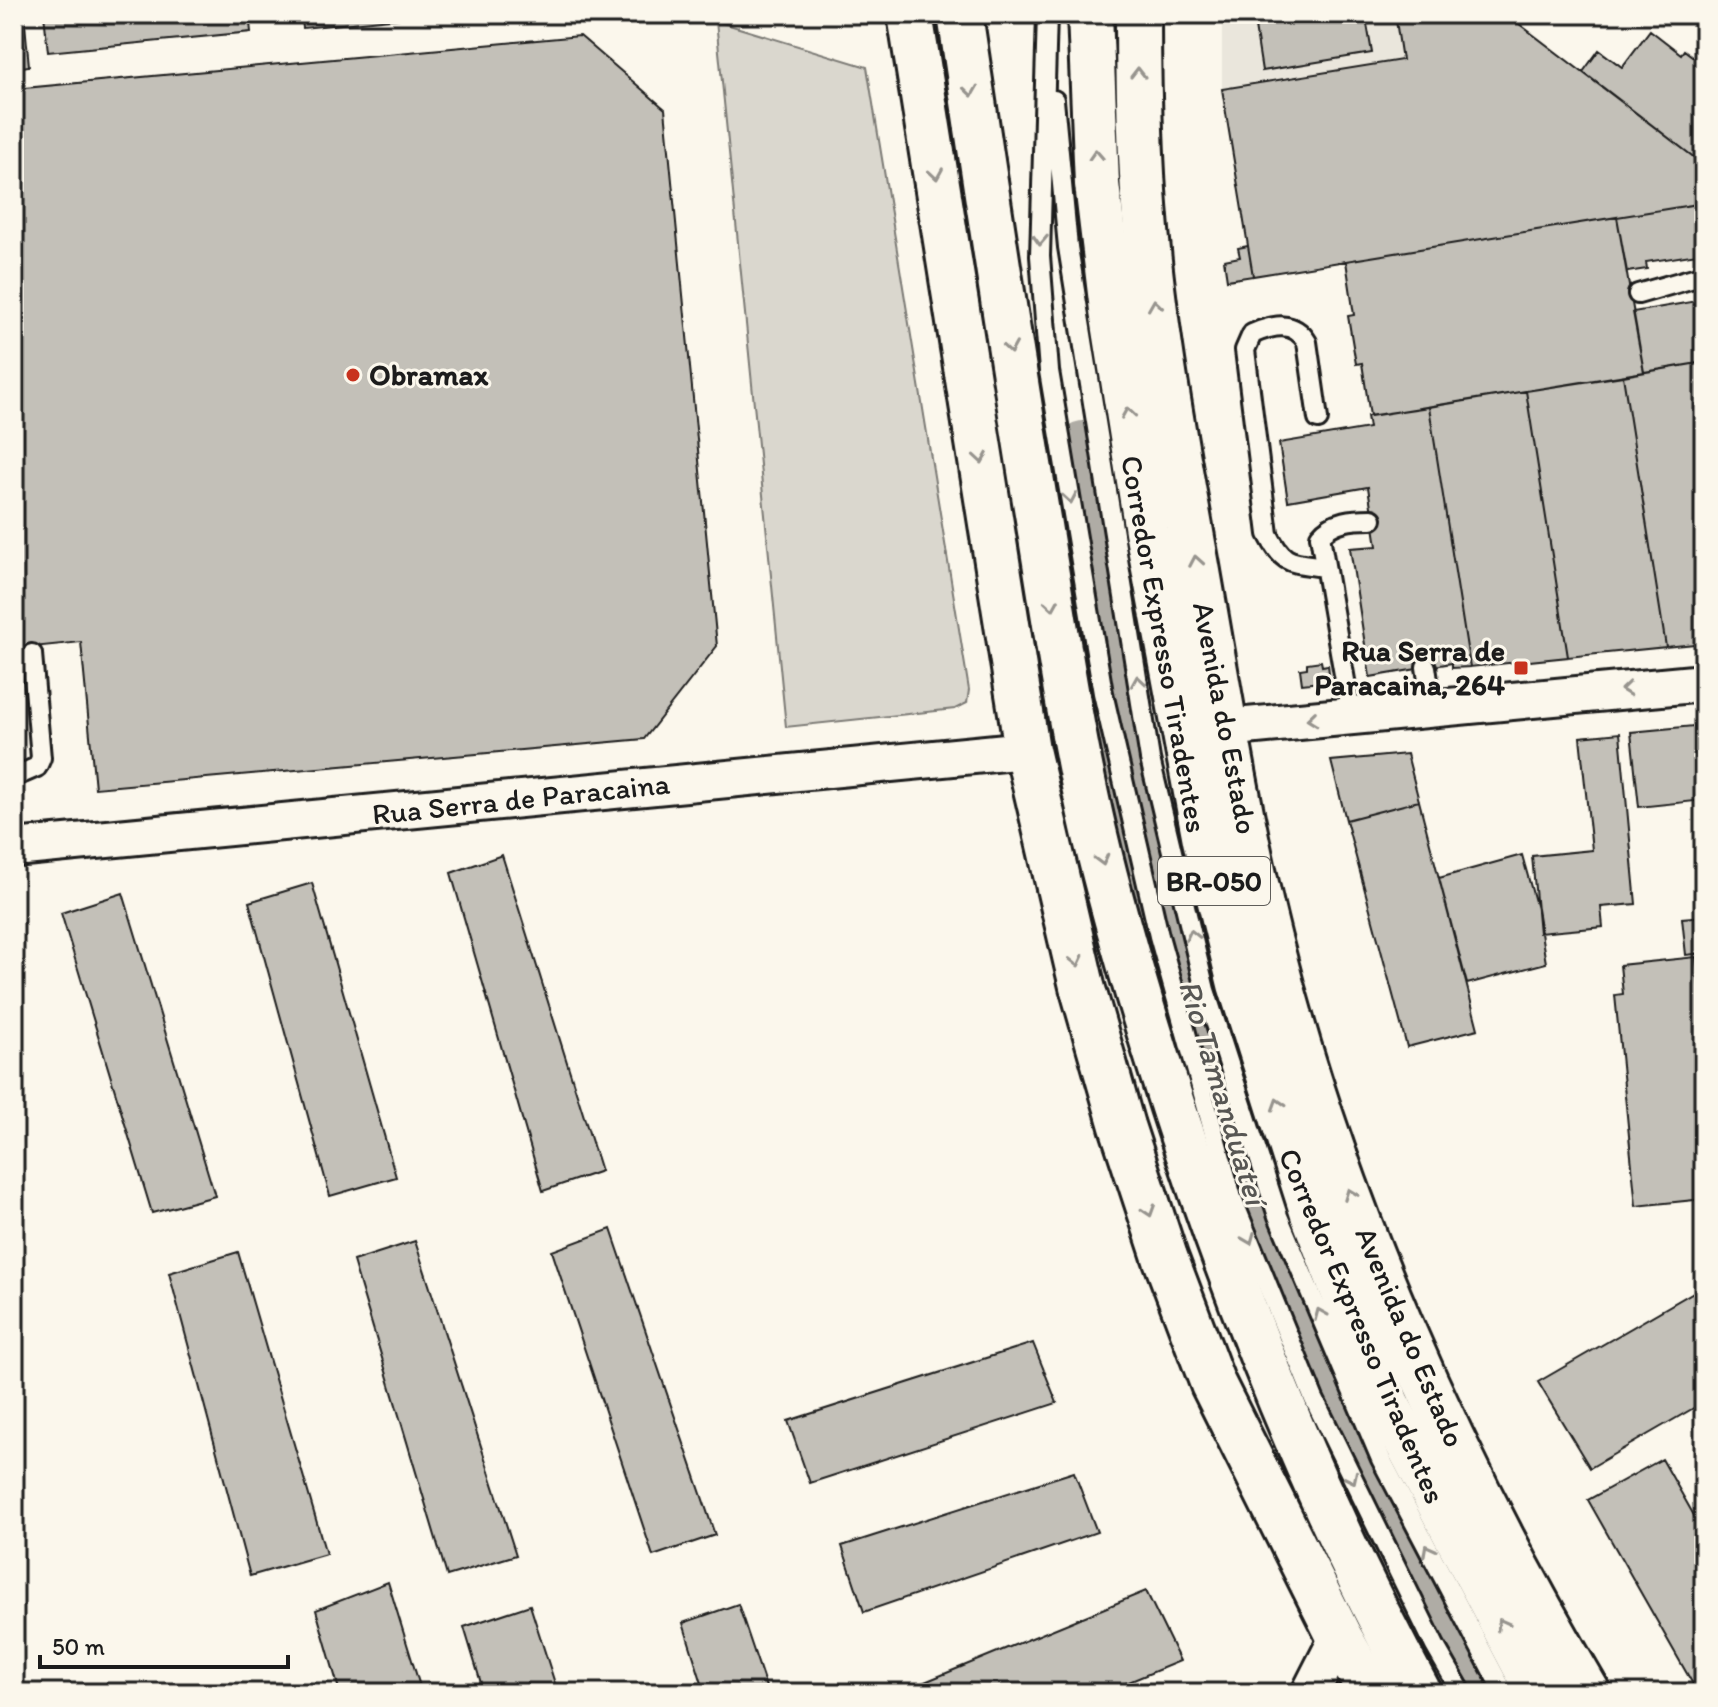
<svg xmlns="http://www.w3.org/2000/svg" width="1718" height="1707" font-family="Itim,sans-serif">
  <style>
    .built { fill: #eae6dc }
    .green { fill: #dad7ce; stroke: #7b7a75; stroke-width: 2 }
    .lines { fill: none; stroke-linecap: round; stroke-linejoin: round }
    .river { stroke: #afaca5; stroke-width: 60 }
    .building { fill: #c3c0b8; stroke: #1c1c1c; stroke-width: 2 }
    .lane-casing { stroke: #1c1c1c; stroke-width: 24 }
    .street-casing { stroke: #1c1c1c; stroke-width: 42 }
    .primary-casing { stroke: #1c1c1c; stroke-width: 50 }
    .highway-casing { stroke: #1c1c1c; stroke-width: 50 }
    .lane { stroke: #fbf7ec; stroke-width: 18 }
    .street { stroke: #fbf7ec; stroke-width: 36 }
    .primary { stroke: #fbf7ec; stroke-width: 44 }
    .highway { stroke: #fbf7ec; stroke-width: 44 }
    .oneway { stroke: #97948e }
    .poi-dot { fill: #c8321e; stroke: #fbf7ec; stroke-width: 3 }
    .labels { text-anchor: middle; stroke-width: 6; stroke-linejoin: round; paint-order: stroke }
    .shield { fill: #fbf7ec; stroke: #5f5e5a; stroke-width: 2 }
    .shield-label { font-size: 28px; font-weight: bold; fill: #1c1c1c }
    .poi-label { font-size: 30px; font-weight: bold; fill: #1c1c1c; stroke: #fbf7ec; text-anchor: start }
    .street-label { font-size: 30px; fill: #1c1c1c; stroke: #fbf7ec }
    .water-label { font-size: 32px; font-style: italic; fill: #575653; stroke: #fbf7ec }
  </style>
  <rect width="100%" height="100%" fill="#fbf7ec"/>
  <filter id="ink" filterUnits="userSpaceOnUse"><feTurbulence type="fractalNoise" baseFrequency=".0125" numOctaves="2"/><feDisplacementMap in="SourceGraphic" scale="16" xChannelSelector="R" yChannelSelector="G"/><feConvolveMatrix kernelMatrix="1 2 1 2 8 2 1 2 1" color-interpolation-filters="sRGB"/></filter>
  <g filter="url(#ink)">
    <path class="built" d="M 1222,14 L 1395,14 L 1402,60 L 1222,89 Z"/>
    <path class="green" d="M 716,21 L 867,67 L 969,690 L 967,703 L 955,709 L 786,727 Z"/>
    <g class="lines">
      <path class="river" d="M 1084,451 L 1128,749 L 1206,1048 L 1275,1259 L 1340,1419 L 1427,1602 L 1482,1693"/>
    </g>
    <path class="building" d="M 14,14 L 24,14 L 29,66 L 14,68 Z
      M 44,14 L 249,14 L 251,32 L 48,52 Z
      M 301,14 L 440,14 L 303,28 Z
      M 1253,14 L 1376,14 L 1377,22 L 1367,24 L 1372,53 L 1262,71 Z
      M 1395,14 L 1506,14 L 1704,165 L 1704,203 L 1253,276 L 1222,89 L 1402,60 Z
      M 1650,30 L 1681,54 L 1684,50 L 1704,65 L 1704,165 L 1583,72 L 1599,50 L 1622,67 Z
      M 580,36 L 665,109 L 717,646 L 644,739 L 95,788 L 81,642 L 14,649 L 14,89 Z
      M 1704,203 L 1704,253 L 1646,262 L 1647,269 L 1627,272 L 1617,217 Z
      M 1617,217 L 1644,372 L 1370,416 L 1362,363 L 1356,364 L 1348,316 L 1354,315 L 1346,261 Z
      M 1248,246 L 1253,276 L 1227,280 L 1224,260 L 1240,257 L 1238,248 Z
      M 1703,300 L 1704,362 L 1644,372 L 1633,312 Z
      M 1704,362 L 1704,643 L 1666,647 L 1623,376 Z
      M 1623,376 L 1666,647 L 1568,657 L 1526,391 Z
      M 1526,391 L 1568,657 L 1470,667 L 1429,407 Z
      M 1429,407 L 1470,667 L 1452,668 L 1452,663 L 1370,677 L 1350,548 L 1377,546 L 1368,487 L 1288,501 L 1279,443 L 1369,428 L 1367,416 Z
      M 1321,661 L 1322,666 L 1328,665 L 1330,681 L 1302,684 L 1300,669 L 1307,668 L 1307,663 Z
      M 1704,725 L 1704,804 L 1704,800 L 1639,807 L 1631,732 Z
      M 1620,733 L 1636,904 L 1601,907 L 1603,927 L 1539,933 L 1532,856 L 1592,850 L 1580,737 Z
      M 1407,754 L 1419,801 L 1346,820 L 1331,761 Z
      M 1419,801 L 1478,1029 L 1407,1047 L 1346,820 Z
      M 502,855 L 601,1171 L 543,1191 L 451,873 Z
      M 1522,855 L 1537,909 L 1546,963 L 1467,984 L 1439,878 Z
      M 312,883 L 396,1177 L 330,1196 L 249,902 Z
      M 123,893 L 215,1196 L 152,1213 L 61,913 Z
      M 1704,916 L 1704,953 L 1686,955 L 1682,918 Z
      M 1696,957 L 1699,987 L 1704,987 L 1704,1199 L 1636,1206 L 1615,995 L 1623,994 L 1620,965 Z
      M 611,1229 L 715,1535 L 653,1556 L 552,1251 Z
      M 415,1241 L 516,1555 L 447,1576 L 353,1261 Z
      M 238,1252 L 326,1554 L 250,1576 L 169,1273 Z
      M 1704,1286 L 1704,1402 L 1590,1468 L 1538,1382 Z
      M 1033,1343 L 1057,1403 L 810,1483 L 788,1421 Z
      M 1662,1459 L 1704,1533 L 1703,1693 L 1698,1693 L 1588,1500 Z
      M 1074,1472 L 1097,1532 L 864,1612 L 842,1546 Z
      M 388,1582 L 422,1693 L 340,1693 L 316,1610 Z
      M 1146,1591 L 1180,1661 L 1102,1693 L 898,1693 Z
      M 738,1604 L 768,1693 L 705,1693 L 683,1623 Z
      M 530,1605 L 558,1693 L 484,1693 L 464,1627 Z"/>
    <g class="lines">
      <defs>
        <path id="lane" d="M 1047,14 L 1040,256 L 1049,371 L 1103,693 L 1159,936 L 1232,1198 L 1314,1399 L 1435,1646 L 1462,1693
          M 1054,100 L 1068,247 L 1150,759 L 1205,990 L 1278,1216 L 1381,1459 L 1504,1693
          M 1638,294 L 1704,275
          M 1318,419 L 1307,342 C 1294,320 1273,325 1252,334 L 1245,350 L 1268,534 C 1284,566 1291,562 1324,567
          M 1426,667 L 1432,708
          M 1351,715 L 1320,536 C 1333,520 1353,519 1372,519
          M 14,777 L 37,767 L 41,758 L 32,654"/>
        <path id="street" d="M 1225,728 L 1704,683
          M 14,848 L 1027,750
          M 1310,1693 L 1339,1636"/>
        <path id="primary" d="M 910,14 L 1027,750 L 1082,986 L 1122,1126 L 1165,1257 L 1213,1384 L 1339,1636 L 1371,1693
          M 1138,14 C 1138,97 1140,179 1149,261 C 1160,363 1179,465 1197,566 C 1219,691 1238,816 1269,939 C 1334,1200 1451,1462 1588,1693"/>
        <path id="highway" d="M 960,14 C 985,182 1010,351 1038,519 C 1055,622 1070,728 1094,831 C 1116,925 1144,1017 1174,1110 C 1239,1311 1318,1507 1419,1693
          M 1090,14 L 1097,184 L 1112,310 L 1147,531 L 1205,840 L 1240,984 L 1313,1214 L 1387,1404 L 1539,1693"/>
      </defs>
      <use href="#lane" class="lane-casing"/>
      <use href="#street" class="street-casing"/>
      <use href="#primary" class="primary-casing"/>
      <use href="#highway" class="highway-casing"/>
      <use href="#lane" class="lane"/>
      <use href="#street" class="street"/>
      <use href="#primary" class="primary"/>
      <use href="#highway" class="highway"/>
    </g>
    <defs><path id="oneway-chevron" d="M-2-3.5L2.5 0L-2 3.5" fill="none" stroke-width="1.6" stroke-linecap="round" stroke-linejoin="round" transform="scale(2)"/></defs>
    <g class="oneway">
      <use href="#oneway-chevron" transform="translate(1138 73) rotate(-90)"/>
      <use href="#oneway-chevron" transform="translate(971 91) rotate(82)"/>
      <use href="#oneway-chevron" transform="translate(1096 155) rotate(-93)"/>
      <use href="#oneway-chevron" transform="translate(936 174) rotate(81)"/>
      <use href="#oneway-chevron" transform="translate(1040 240) rotate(92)"/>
      <use href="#oneway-chevron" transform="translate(1155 305) rotate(-98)"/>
      <use href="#oneway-chevron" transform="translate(1010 348) rotate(81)"/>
      <use href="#oneway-chevron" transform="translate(1128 413) rotate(-99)"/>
      <use href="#oneway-chevron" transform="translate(981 458) rotate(81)"/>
      <use href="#oneway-chevron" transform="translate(1070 498) rotate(80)"/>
      <use href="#oneway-chevron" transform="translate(1196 561) rotate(-100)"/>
      <use href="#oneway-chevron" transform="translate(1052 605) rotate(81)"/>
      <use href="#oneway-chevron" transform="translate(1138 681) rotate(-99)"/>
      <use href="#oneway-chevron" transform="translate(1626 689) rotate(174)"/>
      <use href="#oneway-chevron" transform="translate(1312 719) rotate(174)"/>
      <use href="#oneway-chevron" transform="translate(1102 860) rotate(75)"/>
      <use href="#oneway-chevron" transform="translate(1192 935) rotate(-103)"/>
      <use href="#oneway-chevron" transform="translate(1077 961) rotate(77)"/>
      <use href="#oneway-chevron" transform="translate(1278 1104) rotate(-108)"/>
      <use href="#oneway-chevron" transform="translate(1350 1194) rotate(-111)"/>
      <use href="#oneway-chevron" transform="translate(1149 1211) rotate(72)"/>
      <use href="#oneway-chevron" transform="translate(1249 1239) rotate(68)"/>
      <use href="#oneway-chevron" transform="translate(1320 1314) rotate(-113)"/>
      <use href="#oneway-chevron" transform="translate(1352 1478) rotate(64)"/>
      <use href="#oneway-chevron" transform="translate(1428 1550) rotate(-118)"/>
      <use href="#oneway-chevron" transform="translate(1502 1624) rotate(-118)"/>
    </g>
  </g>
  <g class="poi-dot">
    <circle cx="353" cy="375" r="8"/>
    <rect x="1513" y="660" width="16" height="16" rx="4"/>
  </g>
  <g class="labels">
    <rect class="shield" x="1158" y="857" width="112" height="48" rx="6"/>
    <g class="shield-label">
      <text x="1214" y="891">BR-050</text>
    </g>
    <g class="poi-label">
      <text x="369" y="385">Obramax</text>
      <text x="1505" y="661" text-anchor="end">Rua Serra de<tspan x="1505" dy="34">Paracaina, 264</tspan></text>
    </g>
    <g class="street-label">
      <text transform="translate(1164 644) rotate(80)" y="10">Corredor Expresso Tiradentes</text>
      <text transform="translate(1225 718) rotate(79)" y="10">Avenida do Estado</text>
      <text transform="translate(521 799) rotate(-6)" y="10">Rua Serra de Paracaina</text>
      <text transform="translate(1362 1326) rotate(67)" y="10">Corredor Expresso Tiradentes</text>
      <text transform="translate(1410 1337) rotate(67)" y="10">Avenida do Estado</text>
    </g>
    <g class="water-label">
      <text transform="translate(1223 1092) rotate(73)" y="11">Rio Tamanduateí</text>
    </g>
  </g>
  <rect width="1718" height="1707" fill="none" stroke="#fbf7ec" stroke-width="48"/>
  <rect x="24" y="24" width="1670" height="1659" fill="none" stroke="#1c1c1c" stroke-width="3" filter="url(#ink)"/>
  <path d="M40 1655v12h248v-12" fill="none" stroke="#1c1c1c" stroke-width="4"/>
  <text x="52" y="1655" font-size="24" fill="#1c1c1c" stroke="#fbf7ec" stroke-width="6" paint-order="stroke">50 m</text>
</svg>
